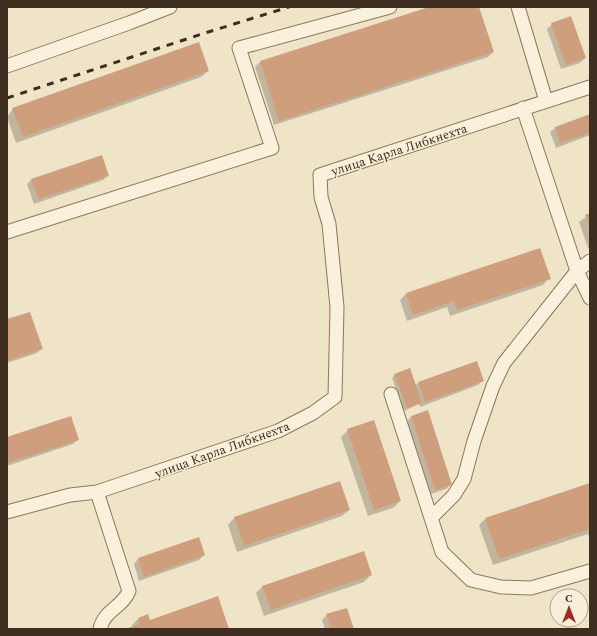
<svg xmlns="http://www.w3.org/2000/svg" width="597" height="636" font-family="Spectral,serif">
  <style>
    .shadow { fill: #0003 }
    .building { fill: #cf9f7d }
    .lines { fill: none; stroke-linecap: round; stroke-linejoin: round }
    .minor-casing { stroke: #8d765c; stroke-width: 15 }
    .minor { stroke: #faf1dc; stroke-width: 13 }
    .rail { stroke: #3d2e20; stroke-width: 3; stroke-dasharray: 7 7; stroke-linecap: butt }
    .labels { text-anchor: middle; stroke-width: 3; stroke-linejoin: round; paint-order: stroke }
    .street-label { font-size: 13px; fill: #3d2e20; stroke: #f7eed8 }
  </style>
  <rect width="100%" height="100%" fill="#f0e4c8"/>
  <path class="shadow" d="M 432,7 L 478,7 L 493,52 L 488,57 L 274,125 L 255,67 L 260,62 Z
    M 552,24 L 585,58 L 580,63 L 561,69 L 547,29 Z
    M 208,71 L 201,77 L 16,143 L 7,117 L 13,109 Z
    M 590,115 L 590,135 L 556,148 L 550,132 L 555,128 Z
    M 108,175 L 103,180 L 34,204 L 27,184 L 32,179 Z
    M 590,214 L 590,248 L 588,248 L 579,222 Z
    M 549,278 L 543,285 L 450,316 L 447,307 L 407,321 L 400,300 L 406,294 Z
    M 7,320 L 41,349 L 37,353 L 7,363 Z
    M 476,362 L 483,380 L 478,385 L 420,407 L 419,404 L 404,411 L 392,378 L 395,375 L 415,386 L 418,383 Z
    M 412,416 L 451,484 L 446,489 L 431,494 L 407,421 Z
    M 348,430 L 400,501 L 393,508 L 368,516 L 341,437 Z
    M 7,438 L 78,439 L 73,444 L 7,466 Z
    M 590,484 L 590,539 L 588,534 L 493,565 L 479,525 L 486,518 Z
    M 349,510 L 342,516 L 237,552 L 228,525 L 234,518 Z
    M 204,555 L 199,560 L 139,581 L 134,564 L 138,559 Z
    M 371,575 L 364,582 L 264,616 L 256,593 L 263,586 Z
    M 327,615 L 353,629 L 325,629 L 322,620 Z
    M 138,619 L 150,621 L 228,629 L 127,629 L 133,627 L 132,625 Z"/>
  <path class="building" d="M 429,7 L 479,7 L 494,52 L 279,121 L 260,61 Z
    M 571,16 L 586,58 L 566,65 L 551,23 Z
    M 199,42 L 209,71 L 23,137 L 12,108 Z
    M 590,114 L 590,133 L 560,143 L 555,127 Z
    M 102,155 L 109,176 L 39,199 L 31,179 Z
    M 590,213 L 590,228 L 585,215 Z
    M 540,248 L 551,279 L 457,310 L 454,301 L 413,315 L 406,293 Z
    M 30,312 L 43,349 L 7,361 L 7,319 Z
    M 477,361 L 484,381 L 425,402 L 418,382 Z
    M 410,368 L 422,403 L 407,408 L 394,374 Z
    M 428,410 L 452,485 L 435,490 L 411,416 Z
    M 71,416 L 79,440 L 7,463 L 7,437 Z
    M 374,420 L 401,501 L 374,510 L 347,429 Z
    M 340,481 L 350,510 L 244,546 L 234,517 Z
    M 590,483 L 590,529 L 499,559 L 485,518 Z
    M 199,537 L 205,555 L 144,577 L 138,558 Z
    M 364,551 L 372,575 L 271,610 L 262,586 Z
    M 218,596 L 229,629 L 125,629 L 140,624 L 138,618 L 148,614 L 150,620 Z
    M 347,608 L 354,629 L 331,629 L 326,614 Z"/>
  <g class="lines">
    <defs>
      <path id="minor" d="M 518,7 L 546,101
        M 7,66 L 129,23 L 170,7
        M 523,108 L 577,271 L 590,298
        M 7,232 L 272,148 L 239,48 L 390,7
        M 391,394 L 442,552 L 471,580 L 501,587 L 531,588 L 590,571
        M 97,492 L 129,591 C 123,607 104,610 100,629
        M 7,512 L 70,495 L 97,492 L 278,431 L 313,413 L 335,397 L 337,307 L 329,224 L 321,197 L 320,175 L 590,87
        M 432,517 L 454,495 L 464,479 L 474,441 L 493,386 L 504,363 L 577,271 L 590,261"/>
    </defs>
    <use href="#minor" class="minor-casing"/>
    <use href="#minor" class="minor"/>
    <path class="rail" d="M 7,98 L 205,33 L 289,7"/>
  </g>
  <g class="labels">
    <g class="street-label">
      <text transform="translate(399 149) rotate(-18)" y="5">улица Карла Либкнехта</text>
      <text transform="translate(222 449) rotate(-20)" y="5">улица Карла Либкнехта</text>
    </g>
  </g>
  <rect width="597" height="636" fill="none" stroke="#3d2e20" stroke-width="16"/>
  <g transform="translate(569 608)"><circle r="19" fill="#f7eed8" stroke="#ada18e"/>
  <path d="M0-3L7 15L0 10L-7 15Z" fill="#9e2a2b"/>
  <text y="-6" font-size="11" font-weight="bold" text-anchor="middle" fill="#3d2e20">С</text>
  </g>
</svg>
